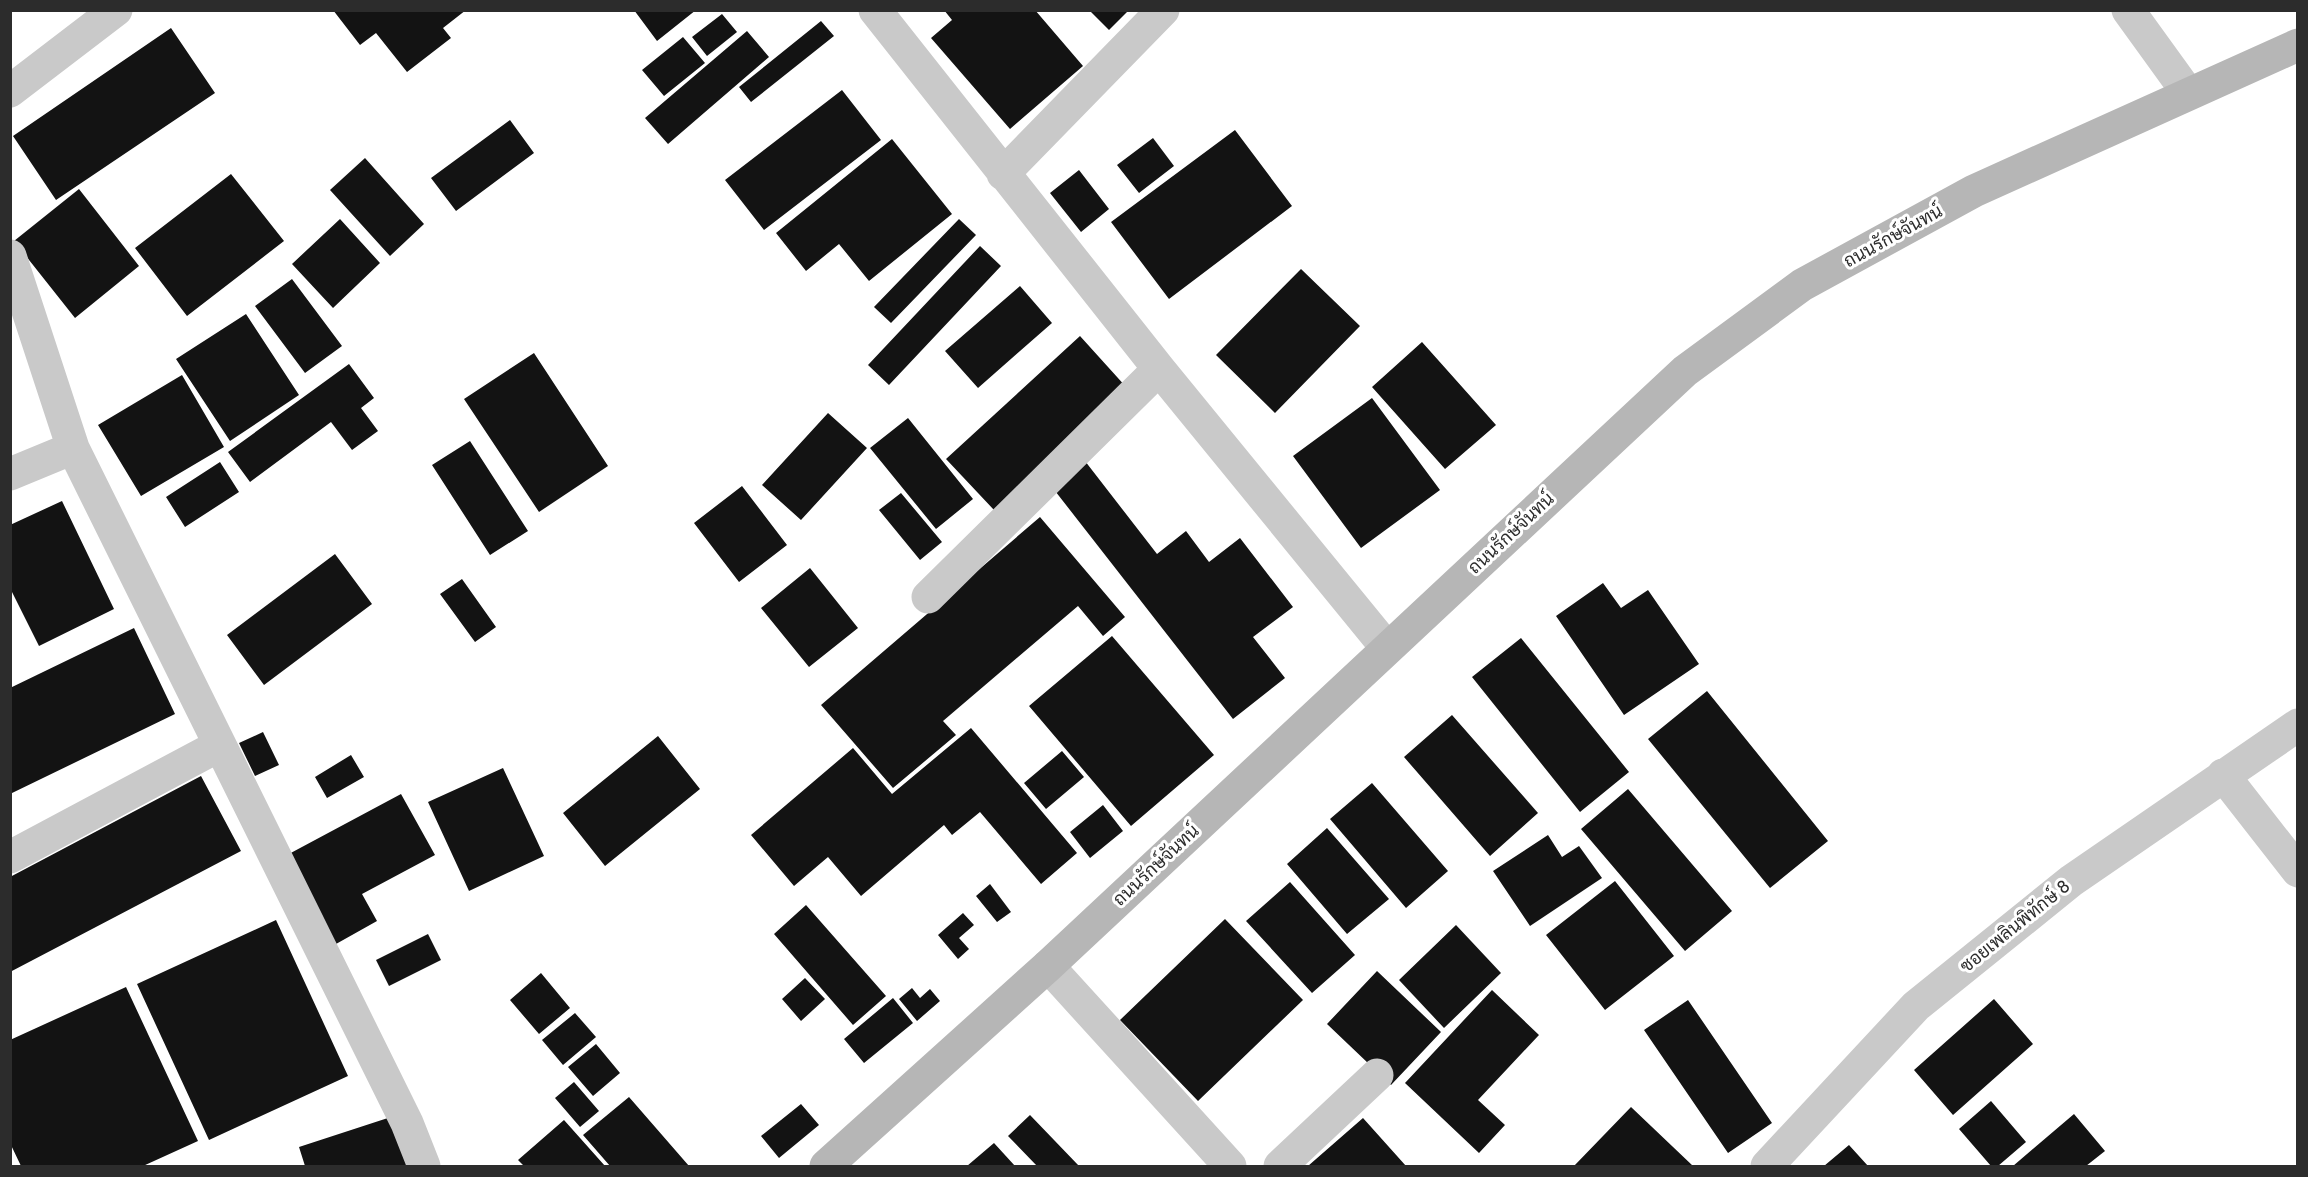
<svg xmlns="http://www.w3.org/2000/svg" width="2308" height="1177" font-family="Overpass,Sarabun,sans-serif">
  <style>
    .building { fill: #131313 }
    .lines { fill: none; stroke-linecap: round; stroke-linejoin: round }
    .minor { stroke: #c9c9c9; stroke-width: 33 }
    .secondary { stroke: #b6b6b6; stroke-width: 33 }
    .labels { text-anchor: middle; stroke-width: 6; stroke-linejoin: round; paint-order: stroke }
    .street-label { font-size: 18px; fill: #2c2c2c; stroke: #fff }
  </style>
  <rect width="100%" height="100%" fill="#fff"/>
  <path class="building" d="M 333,10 L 466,10 L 443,28 L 451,38 L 407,72 L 376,33 L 360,45 Z
    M 634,10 L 696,10 L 657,41 Z
    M 944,10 L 1035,10 L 1083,66 L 1010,129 L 931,38 L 952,20 Z
    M 1089,10 L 1129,10 L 1109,30 Z
    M 722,14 L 737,32 L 707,56 L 692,37 Z
    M 821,21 L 834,36 L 751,102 L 739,87 Z
    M 171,28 L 215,93 L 56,200 L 13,136 Z
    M 747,31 L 769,57 L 668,144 L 645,118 Z
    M 683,37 L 705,63 L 664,96 L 642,70 Z
    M 842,90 L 881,140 L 764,230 L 725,180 Z
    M 510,120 L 534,153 L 456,211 L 431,178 Z
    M 1235,130 L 1292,206 L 1169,299 L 1111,222 Z
    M 1153,138 L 1174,166 L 1139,193 L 1117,165 Z
    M 892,139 L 952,214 L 869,281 L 839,244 L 806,271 L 776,233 Z
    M 365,158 L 424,224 L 390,256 L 330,190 Z
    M 1079,170 L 1109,209 L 1081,232 L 1050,193 Z
    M 231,174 L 284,241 L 187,316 L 135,248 Z
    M 79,189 L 139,266 L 75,318 L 14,241 Z
    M 340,219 L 380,263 L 333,308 L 292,264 Z
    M 959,219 L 976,235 L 891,323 L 874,307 Z
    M 980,246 L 1001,266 L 889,385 L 868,365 Z
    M 1301,269 L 1360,326 L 1275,413 L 1216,355 Z
    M 292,279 L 342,346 L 305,373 L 255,306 Z
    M 1020,286 L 1052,323 L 978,388 L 945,351 Z
    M 246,314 L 299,395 L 230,441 L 176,359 Z
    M 1080,336 L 1127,388 L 994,510 L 946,459 Z
    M 1422,342 L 1496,425 L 1445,469 L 1372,387 Z
    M 534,353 L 608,466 L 539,512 L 464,399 Z
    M 349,364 L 374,398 L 361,408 L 378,431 L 352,450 L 331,422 L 250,482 L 228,452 Z
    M 182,375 L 224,447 L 141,496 L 98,425 Z
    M 1372,398 L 1440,490 L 1361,548 L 1293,456 Z
    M 828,413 L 867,448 L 801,520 L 762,485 Z
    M 908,418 L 973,499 L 936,529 L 870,448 Z
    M 470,441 L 528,531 L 490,555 L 432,465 Z
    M 1085,461 L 1157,554 L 1186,531 L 1209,562 L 1240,538 L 1293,607 L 1253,637 L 1285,678 L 1233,719 L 1052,487 Z
    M 220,462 L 239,492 L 185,527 L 166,497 Z
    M 742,486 L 787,545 L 739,582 L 694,523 Z
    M 901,493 L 942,542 L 920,560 L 879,510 Z
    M 62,501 L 114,609 L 39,646 L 10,588 L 10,525 Z
    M 1040,517 L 1125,617 L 1103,636 L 1078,606 L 943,721 L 956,735 L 893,788 L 821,705 Z
    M 335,554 L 372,604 L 264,685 L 227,635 Z
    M 810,568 L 858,628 L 809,667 L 761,608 Z
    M 462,579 L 496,627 L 475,642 L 440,594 Z
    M 1603,583 L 1621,608 L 1648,590 L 1699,664 L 1624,715 L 1556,616 Z
    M 134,628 L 175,714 L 10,794 L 10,688 Z
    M 1112,636 L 1214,755 L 1131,826 L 1029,706 Z
    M 1521,638 L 1629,772 L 1580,812 L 1472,677 Z
    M 1707,691 L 1828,841 L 1770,888 L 1648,739 Z
    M 1452,715 L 1538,813 L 1490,856 L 1404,757 Z
    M 971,728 L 1077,853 L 1041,884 L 980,812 L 952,835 L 944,825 L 861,896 L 828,857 L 794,886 L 751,835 L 853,748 L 892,794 Z
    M 263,732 L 279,765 L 255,776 L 239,743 Z
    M 658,736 L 700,789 L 605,866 L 563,813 Z
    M 1062,751 L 1084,777 L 1046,809 L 1024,783 Z
    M 351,755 L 364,777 L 327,798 L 315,777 Z
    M 503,768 L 544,856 L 469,891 L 428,802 Z
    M 201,776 L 241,851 L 10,972 L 10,877 Z
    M 1372,783 L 1448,871 L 1406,908 L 1330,819 Z
    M 1628,789 L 1732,911 L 1685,951 L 1581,829 Z
    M 401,794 L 435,855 L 362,894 L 377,921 L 336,944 L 287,855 Z
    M 1103,805 L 1123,831 L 1090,858 L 1070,832 Z
    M 1327,828 L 1389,899 L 1347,934 L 1287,864 Z
    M 1548,835 L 1562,857 L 1579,846 L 1602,878 L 1530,926 L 1493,871 Z
    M 1615,881 L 1674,956 L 1605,1010 L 1546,935 Z
    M 1290,882 L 1355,955 L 1312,993 L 1246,921 Z
    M 990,884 L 1011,912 L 997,922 L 976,896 Z
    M 806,905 L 886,996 L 853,1025 L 774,934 Z
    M 963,913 L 974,925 L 959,938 L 969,949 L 958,959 L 938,935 Z
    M 1225,919 L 1303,1000 L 1198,1101 L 1120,1020 Z
    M 276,920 L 348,1076 L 209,1140 L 137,984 Z
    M 1456,925 L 1501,973 L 1444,1028 L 1399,980 Z
    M 428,934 L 441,960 L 389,986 L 376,960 Z
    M 1377,971 L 1441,1032 L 1391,1085 L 1327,1024 Z
    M 541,973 L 570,1008 L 539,1034 L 510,1000 Z
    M 805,978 L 825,999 L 801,1021 L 782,999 Z
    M 126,987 L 198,1141 L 143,1166 L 21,1166 L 10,1143 L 10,1040 Z
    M 912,988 L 920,998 L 930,989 L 940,1001 L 917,1021 L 899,999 Z
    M 1492,990 L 1539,1035 L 1478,1100 L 1505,1125 L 1479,1153 L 1405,1083 Z
    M 893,998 L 913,1023 L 864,1063 L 844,1039 Z
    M 1994,999 L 2033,1044 L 1953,1115 L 1914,1070 Z
    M 1688,1000 L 1772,1123 L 1728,1153 L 1644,1030 Z
    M 575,1013 L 596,1037 L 563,1065 L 542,1040 Z
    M 596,1044 L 620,1073 L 593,1096 L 568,1067 Z
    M 574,1082 L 599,1111 L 580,1127 L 555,1098 Z
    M 629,1097 L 689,1166 L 610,1166 L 583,1135 Z
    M 1991,1101 L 2026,1142 L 1998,1166 L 1991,1166 L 1959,1129 Z
    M 801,1104 L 819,1125 L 779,1158 L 761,1136 Z
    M 1631,1107 L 1693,1166 L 1574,1166 Z
    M 2074,1114 L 2105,1151 L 2086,1166 L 2013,1166 Z
    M 1030,1115 L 1079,1166 L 1037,1166 L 1008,1136 Z
    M 394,1116 L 411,1166 L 305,1166 L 299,1147 Z
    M 1363,1118 L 1406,1166 L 1308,1166 Z
    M 564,1120 L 605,1166 L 524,1166 L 518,1160 Z
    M 994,1143 L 1015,1166 L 967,1166 Z
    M 1849,1145 L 1868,1166 L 1824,1166 Z"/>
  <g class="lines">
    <path class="minor" d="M 875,10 L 1159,369 L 1387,648
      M 2128,10 L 2188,93
      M 10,91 L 116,10
      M 1003,174 L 1163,10
      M 10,256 L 73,448 L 407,1123 L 424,1166
      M 10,474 L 73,448
      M 928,597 L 1159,369
      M 2223,775 L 2298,871
      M 10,857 L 220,745
      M 1048,966 L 1230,1166
      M 1280,1166 L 1377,1075
      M 1767,1166 L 1916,1006 L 2071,881 L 2298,725"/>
    <path class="secondary" d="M 826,1166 L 1048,966 L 1685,371 L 1802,285 L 1974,191 L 2298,45"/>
  </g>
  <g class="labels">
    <g class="street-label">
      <text transform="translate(1893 236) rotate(-29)" y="6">ถนนรักษ์จันทน์</text>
      <text transform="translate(1511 533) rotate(-43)" y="6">ถนนรักษ์จันทน์</text>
      <text transform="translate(1156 865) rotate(-43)" y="6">ถนนรักษ์จันทน์</text>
      <text transform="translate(2015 926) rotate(-39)" y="6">ซอยเพลินพิทักษ์ 8</text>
    </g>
  </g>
  <rect width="2308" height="1177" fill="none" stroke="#2c2c2c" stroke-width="24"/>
</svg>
